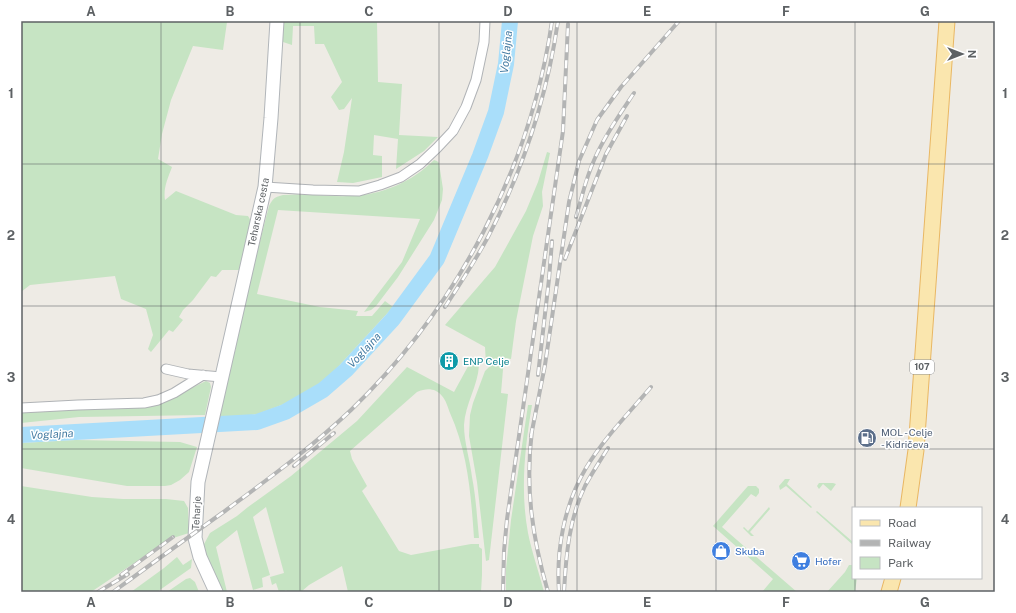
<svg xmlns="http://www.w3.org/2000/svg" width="1016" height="613" font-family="'Public Sans',sans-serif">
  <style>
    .green { fill: #c6e4c3 }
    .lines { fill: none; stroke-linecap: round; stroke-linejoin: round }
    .river { stroke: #a9defa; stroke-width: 16 }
    .street-casing { stroke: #b0b3b6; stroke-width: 11 }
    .secondary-casing { stroke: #b1b5b9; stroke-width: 15 }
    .primary-casing { stroke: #e9b763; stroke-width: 17 }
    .street { stroke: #fff; stroke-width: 9 }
    .secondary { stroke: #fff; stroke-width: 13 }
    .primary { stroke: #fae6ae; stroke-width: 15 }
    .rail-casing { stroke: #b3b4b4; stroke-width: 4 }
    .rail { stroke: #fff; stroke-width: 2.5; stroke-dasharray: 8; stroke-linecap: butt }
    .grid { fill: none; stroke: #5d6164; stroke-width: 1; stroke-opacity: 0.55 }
    .labels { text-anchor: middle; stroke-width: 3; stroke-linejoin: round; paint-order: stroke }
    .shield { fill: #fff; stroke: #8e9092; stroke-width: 1 }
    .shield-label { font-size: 9px; font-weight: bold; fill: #5d6164 }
    .street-label { font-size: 10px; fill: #5d6164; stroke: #fff }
    .culture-label { font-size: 10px; fill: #0d838f; stroke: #fff; text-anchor: start }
    .service-label { font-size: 10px; fill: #4e5e75; stroke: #fff; text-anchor: start }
    .shop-label { font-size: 10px; fill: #366cbe; stroke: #fff; text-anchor: start }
    .water-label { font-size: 11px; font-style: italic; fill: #447ba2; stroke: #fff }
    .neatline { fill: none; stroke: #5d6164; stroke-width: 1.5 }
    .grid-label { font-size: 13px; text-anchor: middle; font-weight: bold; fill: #5d6164 }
  </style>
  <rect width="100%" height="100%" fill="#eeebe5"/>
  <path class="green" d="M 21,21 L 227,21 L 227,22 L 223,50 L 193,46 L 171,100 L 162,134 L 158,159 L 172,167 C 168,178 163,188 165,200 L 176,191 L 236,215 L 248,216 L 251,221 L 239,270 L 222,270 L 216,277 L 211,276 L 193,300 L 183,310 L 179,317 L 183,320 L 173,332 L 169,330 L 151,352 L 148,349 L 153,335 L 146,309 L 121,299 L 115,276 L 30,285 L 21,292 Z
    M 283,21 L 377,21 L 378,82 L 402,84 L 399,135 L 438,137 L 424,151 L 396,169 L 398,139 L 374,135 L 373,155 L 382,156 L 382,177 L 353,183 L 337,182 L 344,152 L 352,98 L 344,109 L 339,110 L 331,97 L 342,82 L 324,44 L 315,44 L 314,26 L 293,26 L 292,45 L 283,42 Z
    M 547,152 L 550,153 L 542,192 L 543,206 L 533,236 L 516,321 L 511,359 L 504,358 L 501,393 L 508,394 L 489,560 L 486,561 L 477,482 L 469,436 L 470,415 L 473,403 L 485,371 L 491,365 L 486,364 L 485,347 L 445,325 L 495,267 L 526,211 L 538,182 Z
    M 434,160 L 437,161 L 439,163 L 443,189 L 442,200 L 434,220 L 398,277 L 376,306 L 371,310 L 364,312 L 402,262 L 420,219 L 278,210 L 257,294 L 320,307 L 358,311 L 356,316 L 372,316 L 385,301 L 393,307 L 326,380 L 284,404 L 258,414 L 238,417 L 218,417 L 230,358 L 233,358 L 236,348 L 233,346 L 269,206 C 273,198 275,197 283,195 C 306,193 328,197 351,196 C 381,195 412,182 434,160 Z
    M 472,359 L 479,365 C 478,386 465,404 464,425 C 464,442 470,460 472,477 C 476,497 477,518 479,538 L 474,538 C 471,495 468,453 450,413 C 448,408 446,400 442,396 C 435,388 427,388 417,392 L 350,451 L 352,459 L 367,486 L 362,491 L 399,551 L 411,555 L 471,544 L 479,544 L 479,547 L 482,549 L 482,575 L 481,592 L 348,592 L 342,566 L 309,585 L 301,592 L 288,592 L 286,590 L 283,592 L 279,592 L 276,583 L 272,585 L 270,577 L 284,573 L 266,507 L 253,517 L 270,575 L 262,578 L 263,587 L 253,590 L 237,530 L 216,547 L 227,592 L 221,592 L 207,560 L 203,546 L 210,533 L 237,516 L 248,507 L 291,476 L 357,421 L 407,367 L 454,392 Z
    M 206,381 L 210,383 L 211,387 L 205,415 L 79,417 L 21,423 L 21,412 L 175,396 Z
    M 528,405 L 532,405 C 525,447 520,490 528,533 C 532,553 539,572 544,592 L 506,592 L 506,569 L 511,520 Z
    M 76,440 L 180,442 L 197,447 L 189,472 L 180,480 L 171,485 L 165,486 L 127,486 L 21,468 L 21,443 Z
    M 785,479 L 790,479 L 787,484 L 812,507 L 811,508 L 786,486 L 780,490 L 779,486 Z
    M 819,483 L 833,483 L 836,484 L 831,491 L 823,484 L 819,489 L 817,486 Z
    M 21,486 L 92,497 L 123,499 L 166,499 L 184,501 L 188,508 L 189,533 L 170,539 L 91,592 L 21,592 Z
    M 748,486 L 756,486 L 759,489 L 759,493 L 756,497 L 751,494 L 722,527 L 797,592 L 762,592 L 773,579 L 713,526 Z
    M 769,507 L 770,509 L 750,532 L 754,536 L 751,536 L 743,528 L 744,527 L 748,531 Z
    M 817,511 L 853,542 L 853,545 L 816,512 Z
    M 177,557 L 183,565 L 192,559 L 191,568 L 157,592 L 131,592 L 164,568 Z
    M 849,565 L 852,565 L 853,578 L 857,578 L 855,592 L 827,592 L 845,572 Z
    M 190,578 L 195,582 L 199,592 L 167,592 L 186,579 Z"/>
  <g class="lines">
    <path class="river" d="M 21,435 L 257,422 L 285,412 L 323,390 L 346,370 L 393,319 L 437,259 L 480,156 L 496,112 L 506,64 L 510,21"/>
    <defs>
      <path id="street" d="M 265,187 L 313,190 L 359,191 L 380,185 L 401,177 L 420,164 L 437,148 L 453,131 L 466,107 L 476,80 L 484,42 L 485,21
        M 166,369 L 188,374 L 221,377
        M 21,408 L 78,405 L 144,403 L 158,400 L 174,393 L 203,375"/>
      <path id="secondary" d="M 216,592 L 200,557 L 195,538 L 198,482 L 265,187 L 271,118 L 277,21"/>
      <path id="primary" d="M 908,508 L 916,450 L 947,21
        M 889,592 L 893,578"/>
    </defs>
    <use href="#street" class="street-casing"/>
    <use href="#secondary" class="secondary-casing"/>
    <use href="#primary" class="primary-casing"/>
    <use href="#street" class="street"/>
    <use href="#secondary" class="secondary"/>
    <use href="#primary" class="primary"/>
    <defs>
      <path id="rail" d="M 576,217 C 582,197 586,177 595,158 C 605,135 620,114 634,93
        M 565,259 L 606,154 L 627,116
        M 445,307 C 460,284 475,261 488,237 C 523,170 547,96 558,21
        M 538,375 L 549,279 L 552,241
        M 532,430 C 525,487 532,537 548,592
        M 531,436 L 545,365 L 569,202 L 579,161 L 597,120 L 610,102 L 621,87 L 679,21
        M 294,466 L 334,433
        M 121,575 L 173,537
        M 98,592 L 128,574
        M 113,592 C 150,565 187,538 225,511 C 268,479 312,447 351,410 C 457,308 531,167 552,21
        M 503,592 L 504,551 L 507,519 L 563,131 L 568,24
        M 559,592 C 556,550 564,505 586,468 C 604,438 629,413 651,387
        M 564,592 C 566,555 569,519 585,486 C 592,473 600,461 608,448"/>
    </defs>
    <use href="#rail" class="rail-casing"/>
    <use href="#rail" class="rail"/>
  </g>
  <path class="grid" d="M 161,21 L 161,592M 300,21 L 300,592M 439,21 L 439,592M 577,21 L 577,592M 716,21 L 716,592M 855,21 L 855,508M 21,164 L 995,164M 21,306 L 995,306M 21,449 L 995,449M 855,578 L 855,592"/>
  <defs>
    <symbol id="building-disc" viewBox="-11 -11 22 22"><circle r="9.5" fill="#0f9aa8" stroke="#fff"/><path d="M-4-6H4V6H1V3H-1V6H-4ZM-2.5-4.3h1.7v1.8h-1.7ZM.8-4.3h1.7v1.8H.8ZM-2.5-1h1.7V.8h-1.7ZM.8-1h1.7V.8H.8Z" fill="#fff"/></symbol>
    <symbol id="fuel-disc" viewBox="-11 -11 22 22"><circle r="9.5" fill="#5c6f8a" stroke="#fff"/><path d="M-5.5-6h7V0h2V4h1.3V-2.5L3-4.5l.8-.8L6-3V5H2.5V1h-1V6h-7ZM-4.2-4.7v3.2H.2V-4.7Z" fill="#fff"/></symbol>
    <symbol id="shop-disc" viewBox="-11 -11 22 22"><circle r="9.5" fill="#3f7fe0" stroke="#fff"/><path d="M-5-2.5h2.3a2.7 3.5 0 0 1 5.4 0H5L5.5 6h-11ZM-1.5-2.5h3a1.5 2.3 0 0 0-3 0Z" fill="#fff"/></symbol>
    <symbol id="supermarket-disc" viewBox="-11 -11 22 22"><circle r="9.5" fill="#3f7fe0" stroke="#fff"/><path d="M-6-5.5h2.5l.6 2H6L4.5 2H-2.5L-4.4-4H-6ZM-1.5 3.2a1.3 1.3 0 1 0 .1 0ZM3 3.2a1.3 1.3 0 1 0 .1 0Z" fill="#fff"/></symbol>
  </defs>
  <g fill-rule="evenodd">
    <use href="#building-disc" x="438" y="350" width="22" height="22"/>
    <use href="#fuel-disc" x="856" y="427" width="22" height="22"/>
    <use href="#shop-disc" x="710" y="540" width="22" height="22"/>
    <use href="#supermarket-disc" x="790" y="550" width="22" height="22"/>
  </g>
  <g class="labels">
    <rect class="shield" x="910" y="360" width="24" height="14" rx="3"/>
    <g class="shield-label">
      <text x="922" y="370">107</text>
    </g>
    <g class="street-label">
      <text transform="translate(258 212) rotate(-78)" y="4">Teharska cesta</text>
      <text transform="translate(196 513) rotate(-87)" y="4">Teharje</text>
    </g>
    <g class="culture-label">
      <text x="463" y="365">ENP Celje</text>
    </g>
    <g class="service-label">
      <text x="881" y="436">MOL - Celje<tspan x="881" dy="12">- Kidričeva</tspan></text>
    </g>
    <g class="shop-label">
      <text x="735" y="555">Skuba</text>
      <text x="815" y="565">Hofer</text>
    </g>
    <g class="water-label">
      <text transform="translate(506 52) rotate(-84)" y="4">Voglajna</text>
      <text transform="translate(364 350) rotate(-47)" y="4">Voglajna</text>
      <text transform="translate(52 434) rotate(-3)" y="4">Voglajna</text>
    </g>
  </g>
  <rect width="1016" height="613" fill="none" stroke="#ffffff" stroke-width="44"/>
  <rect x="852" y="507" width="130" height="72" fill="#ffffff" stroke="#bec0c1"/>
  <rect x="860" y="520" width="20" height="6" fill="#fae6ae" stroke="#bec0c1"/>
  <text x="888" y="527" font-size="12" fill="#5d6164">Road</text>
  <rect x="860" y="540" width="20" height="6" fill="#b3b4b4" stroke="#bec0c1"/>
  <text x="888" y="547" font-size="12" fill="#5d6164">Railway</text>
  <rect x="860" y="557" width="20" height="12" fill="#c6e4c3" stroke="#bec0c1"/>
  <text x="888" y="567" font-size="12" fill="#5d6164">Park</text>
  <g transform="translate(962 54) rotate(90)" stroke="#ffffff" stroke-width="3" paint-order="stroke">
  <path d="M0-3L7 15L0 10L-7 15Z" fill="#5d6164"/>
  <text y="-6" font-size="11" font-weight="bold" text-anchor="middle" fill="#5d6164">N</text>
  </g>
  <rect x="22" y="22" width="972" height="569" class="neatline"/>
  <g class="grid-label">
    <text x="91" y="16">A</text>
    <text x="230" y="16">B</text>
    <text x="369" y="16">C</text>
    <text x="508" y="16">D</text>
    <text x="647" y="16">E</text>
    <text x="786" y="16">F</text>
    <text x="925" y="16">G</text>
    <text x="11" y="98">1</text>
    <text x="1005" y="98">1</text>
    <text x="11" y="240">2</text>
    <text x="1005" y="240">2</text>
    <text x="11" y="382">3</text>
    <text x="1005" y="382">3</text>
    <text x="11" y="524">4</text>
    <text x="1005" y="524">4</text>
    <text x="91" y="607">A</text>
    <text x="230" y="607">B</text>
    <text x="369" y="607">C</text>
    <text x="508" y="607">D</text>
    <text x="647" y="607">E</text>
    <text x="786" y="607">F</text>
    <text x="925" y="607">G</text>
  </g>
</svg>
